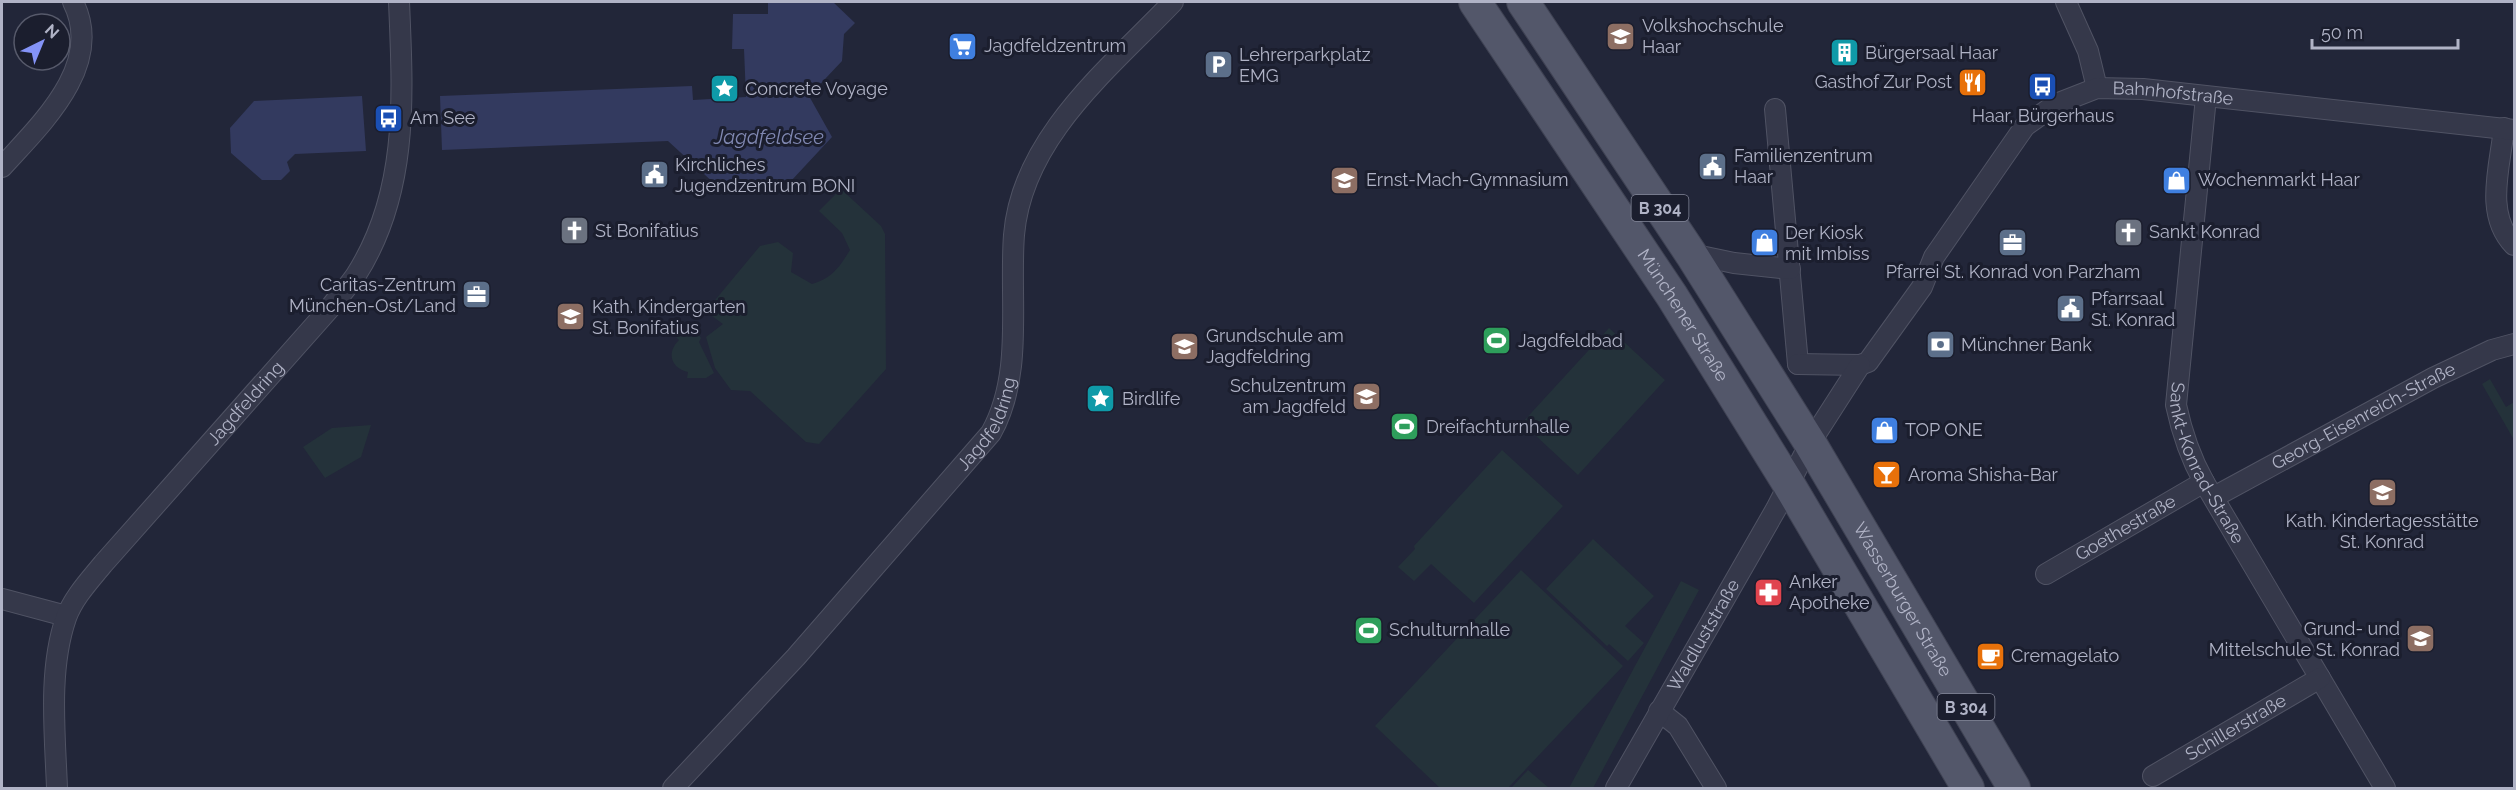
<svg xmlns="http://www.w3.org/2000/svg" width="2516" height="790" font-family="Raleway,sans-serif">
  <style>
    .green { fill: #24323a }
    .water { fill: #333a5f }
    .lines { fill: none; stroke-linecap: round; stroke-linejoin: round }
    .minor-casing { stroke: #505364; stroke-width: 22 }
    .primary-casing { stroke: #3f4253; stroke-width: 34 }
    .minor { stroke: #35384a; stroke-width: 20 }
    .primary { stroke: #53576a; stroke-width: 32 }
    .labels { text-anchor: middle; stroke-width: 6; stroke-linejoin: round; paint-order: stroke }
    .shield { fill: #1b1e2e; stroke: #838698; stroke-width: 1.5 }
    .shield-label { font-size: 16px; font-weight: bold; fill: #b0b3c6 }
    .poi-label { font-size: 18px; fill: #b0b3c6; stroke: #1b1e2e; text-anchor: start }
    .street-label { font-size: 18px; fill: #b0b3c6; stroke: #1b1e2e }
    .water-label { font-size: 20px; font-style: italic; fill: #8088b2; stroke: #1b1e2e }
  </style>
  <rect width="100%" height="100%" fill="#222639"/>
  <path class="green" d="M 841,189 L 881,226 L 885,234 L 886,369 L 819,444 L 806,442 L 750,391 L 731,390 L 715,368 L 706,337 L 723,324 L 712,316 L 711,305 L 760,246 L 778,242 L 793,253 L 791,272 L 812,284 C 832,278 839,268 850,250 L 842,233 L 819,211 Z
    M 1609,328 L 1665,380 L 1578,475 L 1522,423 Z
    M 685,330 L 695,330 L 701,338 L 699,342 L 714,373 L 706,378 L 687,378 L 688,372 C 671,368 666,353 679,340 L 676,337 Z
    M 2490,379 L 2506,407 L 2514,402 L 2514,440 L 2482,384 Z
    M 371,425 L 361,457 L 325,478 L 303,447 L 332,428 Z
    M 1502,450 L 1563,506 L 1474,603 L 1431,564 L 1414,581 L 1398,567 L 1415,549 L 1414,546 Z
    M 1593,539 L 1654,596 L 1625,626 L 1644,643 L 1628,661 L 1609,644 L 1607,646 L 1546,589 Z
    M 1521,570 L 1623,666 L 1508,788 L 1440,788 L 1375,726 Z
    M 1681,581 L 1699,590 L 1593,788 L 1569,788 Z
    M 1528,770 L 1549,788 L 1511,788 Z"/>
  <path class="water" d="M 768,2 L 833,2 L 855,23 L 844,34 L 842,61 L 809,96 L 832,137 L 791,181 L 716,185 L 668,141 L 442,150 L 440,96 L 692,86 L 693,100 L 746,97 L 744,49 L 732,49 L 733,14 L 768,14 Z
    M 362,96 L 366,151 L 295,154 L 287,162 L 290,171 L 281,180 L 262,180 L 231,153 L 230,128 L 254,101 Z"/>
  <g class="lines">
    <defs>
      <g id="minor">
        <path d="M 2066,2 L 2088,51 L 2097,88"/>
        <path id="s1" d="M 2206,97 L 2176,405 C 2182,433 2190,457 2204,482 L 2385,788"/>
        <path d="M 1775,109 L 1798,364"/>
        <path d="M 2504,128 C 2500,167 2484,214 2514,245"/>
        <path d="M 2,167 C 41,124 105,65 73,2"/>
        <path d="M 1691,254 L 1734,263 L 1790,269"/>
        <path id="s2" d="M 1798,364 L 1860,365 L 1868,362 L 1922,287 L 1934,257 L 2025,126 L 2056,104 L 2097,88 L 2143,89 L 2514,130"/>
        <path id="s3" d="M 2214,497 L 2433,378 L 2492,350 L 2514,344"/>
        <path id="s4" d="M 2046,574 L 2204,482"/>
        <path d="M 2,599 L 66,616"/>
        <path d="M 1659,711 L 1678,726 L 1716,788"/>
        <path id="s5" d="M 2153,776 L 2320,678"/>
        <path id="s6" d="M 57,788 C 55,734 48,670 66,618 C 73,598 90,580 103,564 L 330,308 C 338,297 348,287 356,275 C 409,192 403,96 399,2"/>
        <path id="s7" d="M 673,788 L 796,657 L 991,433 C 1024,374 1009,300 1014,235 C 1022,137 1110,68 1173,2"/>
        <path id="s8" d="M 1616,788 L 1776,509 L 1810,443 L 1860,365"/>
      </g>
      <g id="primary">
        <path id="s9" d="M 1475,2 L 1672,296 L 1788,483 L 1968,788"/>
        <path id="s10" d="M 1523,2 L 1691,254 L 1810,443 L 2014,788"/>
      </g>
    </defs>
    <use href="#minor" class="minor-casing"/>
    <use href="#primary" class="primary-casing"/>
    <use href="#minor" class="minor"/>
    <use href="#primary" class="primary"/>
  </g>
  <defs>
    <symbol id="university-square" viewBox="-11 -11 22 22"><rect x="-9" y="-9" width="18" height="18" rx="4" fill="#8d6e63" stroke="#1b1e2e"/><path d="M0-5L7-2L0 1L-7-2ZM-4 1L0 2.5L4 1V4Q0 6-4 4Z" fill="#fff"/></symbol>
    <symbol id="supermarket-square" viewBox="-11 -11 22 22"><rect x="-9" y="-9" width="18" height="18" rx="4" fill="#3f7fe0" stroke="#1b1e2e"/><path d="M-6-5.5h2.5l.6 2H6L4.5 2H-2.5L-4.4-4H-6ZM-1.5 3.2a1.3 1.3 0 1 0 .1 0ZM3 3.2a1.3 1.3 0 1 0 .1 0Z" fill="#fff"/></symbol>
    <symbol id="building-square" viewBox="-11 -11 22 22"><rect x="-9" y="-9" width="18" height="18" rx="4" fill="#0f9aa8" stroke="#1b1e2e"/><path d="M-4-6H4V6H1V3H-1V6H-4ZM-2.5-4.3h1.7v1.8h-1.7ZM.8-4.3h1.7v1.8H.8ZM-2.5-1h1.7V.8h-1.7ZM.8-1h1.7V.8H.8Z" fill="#fff"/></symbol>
    <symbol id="parking-square" viewBox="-11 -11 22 22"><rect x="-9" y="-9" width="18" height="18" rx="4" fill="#5c6f8a" stroke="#1b1e2e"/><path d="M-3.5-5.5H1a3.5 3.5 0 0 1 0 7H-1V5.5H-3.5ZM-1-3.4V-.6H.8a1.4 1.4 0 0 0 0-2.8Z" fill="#fff"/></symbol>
    <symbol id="restaurant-square" viewBox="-11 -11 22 22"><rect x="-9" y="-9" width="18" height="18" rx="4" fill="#e8710a" stroke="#1b1e2e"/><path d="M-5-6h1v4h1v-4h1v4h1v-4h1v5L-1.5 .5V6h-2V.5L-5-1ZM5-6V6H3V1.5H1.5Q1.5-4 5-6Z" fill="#fff"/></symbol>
    <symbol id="bus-square" viewBox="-11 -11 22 22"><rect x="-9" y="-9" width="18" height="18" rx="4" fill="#1a4fb4" stroke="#1b1e2e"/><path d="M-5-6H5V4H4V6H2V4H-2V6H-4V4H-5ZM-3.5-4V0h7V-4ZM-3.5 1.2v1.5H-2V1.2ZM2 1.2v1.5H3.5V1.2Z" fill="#fff"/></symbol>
    <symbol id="sight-square" viewBox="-11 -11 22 22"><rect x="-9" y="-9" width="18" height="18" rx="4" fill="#0f9aa8" stroke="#1b1e2e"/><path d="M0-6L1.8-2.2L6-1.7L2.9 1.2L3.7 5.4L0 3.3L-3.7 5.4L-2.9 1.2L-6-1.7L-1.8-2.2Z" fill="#fff"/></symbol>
    <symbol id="civic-square" viewBox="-11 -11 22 22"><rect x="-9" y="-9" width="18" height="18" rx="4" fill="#5c6f8a" stroke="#1b1e2e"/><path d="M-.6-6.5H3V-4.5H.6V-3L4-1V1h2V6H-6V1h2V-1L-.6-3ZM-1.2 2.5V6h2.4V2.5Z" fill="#fff"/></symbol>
    <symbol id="school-square" viewBox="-11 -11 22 22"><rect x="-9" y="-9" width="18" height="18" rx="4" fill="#8d6e63" stroke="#1b1e2e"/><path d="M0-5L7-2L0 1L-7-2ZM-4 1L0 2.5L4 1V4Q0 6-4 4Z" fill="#fff"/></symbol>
    <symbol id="shop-square" viewBox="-11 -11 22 22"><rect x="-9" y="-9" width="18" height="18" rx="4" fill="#3f7fe0" stroke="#1b1e2e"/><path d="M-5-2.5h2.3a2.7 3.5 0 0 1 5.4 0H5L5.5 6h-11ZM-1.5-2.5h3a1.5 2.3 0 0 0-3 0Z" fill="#fff"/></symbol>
    <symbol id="church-square" viewBox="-11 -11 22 22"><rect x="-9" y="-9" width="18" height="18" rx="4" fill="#6b7280" stroke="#1b1e2e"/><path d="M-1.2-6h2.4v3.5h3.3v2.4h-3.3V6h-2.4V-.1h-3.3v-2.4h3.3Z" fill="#fff"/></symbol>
    <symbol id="office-square" viewBox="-11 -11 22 22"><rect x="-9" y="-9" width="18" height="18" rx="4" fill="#5c6f8a" stroke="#1b1e2e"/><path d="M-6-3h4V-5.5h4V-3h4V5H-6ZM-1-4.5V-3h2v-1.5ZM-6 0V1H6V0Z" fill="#fff"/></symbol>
    <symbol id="stadium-square" viewBox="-11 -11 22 22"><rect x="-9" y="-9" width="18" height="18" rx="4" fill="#2e9e5b" stroke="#1b1e2e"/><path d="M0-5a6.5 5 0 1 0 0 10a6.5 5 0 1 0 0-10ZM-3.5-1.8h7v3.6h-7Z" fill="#fff"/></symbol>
    <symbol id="bank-square" viewBox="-11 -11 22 22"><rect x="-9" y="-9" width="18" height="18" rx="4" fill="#5c6f8a" stroke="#1b1e2e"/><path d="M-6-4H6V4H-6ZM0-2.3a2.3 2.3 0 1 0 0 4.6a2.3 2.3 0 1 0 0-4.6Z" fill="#fff"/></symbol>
    <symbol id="bar-square" viewBox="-11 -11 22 22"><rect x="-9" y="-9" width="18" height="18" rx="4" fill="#e8710a" stroke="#1b1e2e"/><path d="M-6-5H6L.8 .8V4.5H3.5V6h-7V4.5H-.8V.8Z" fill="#fff"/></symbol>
    <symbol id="pharmacy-square" viewBox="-11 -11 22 22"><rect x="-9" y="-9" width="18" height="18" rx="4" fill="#e0444e" stroke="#1b1e2e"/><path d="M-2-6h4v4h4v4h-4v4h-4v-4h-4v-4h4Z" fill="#fff"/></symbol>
    <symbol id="cafe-square" viewBox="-11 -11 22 22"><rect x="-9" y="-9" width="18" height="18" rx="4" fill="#e8710a" stroke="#1b1e2e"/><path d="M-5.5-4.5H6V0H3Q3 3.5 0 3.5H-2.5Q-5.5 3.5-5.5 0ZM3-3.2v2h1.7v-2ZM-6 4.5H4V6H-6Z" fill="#fff"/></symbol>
  </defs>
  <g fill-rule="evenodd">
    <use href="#university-square" x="1604" y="20" width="33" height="33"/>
    <use href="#supermarket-square" x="946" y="30" width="33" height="33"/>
    <use href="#building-square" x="1828" y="36" width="33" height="33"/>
    <use href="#parking-square" x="1202" y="48" width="33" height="33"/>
    <use href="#restaurant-square" x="1956" y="66" width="33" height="33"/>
    <use href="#bus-square" x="2026" y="70" width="33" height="33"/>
    <use href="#sight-square" x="708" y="72" width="33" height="33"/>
    <use href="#bus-square" x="372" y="102" width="33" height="33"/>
    <use href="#civic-square" x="1696" y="150" width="33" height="33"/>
    <use href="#civic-square" x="638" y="158" width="33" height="33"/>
    <use href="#school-square" x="1328" y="164" width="33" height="33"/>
    <use href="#shop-square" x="2160" y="164" width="33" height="33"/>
    <use href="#church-square" x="558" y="214" width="33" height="33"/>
    <use href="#church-square" x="2112" y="216" width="33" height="33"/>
    <use href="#shop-square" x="1748" y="226" width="33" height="33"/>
    <use href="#office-square" x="1996" y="226" width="33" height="33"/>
    <use href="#office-square" x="460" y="278" width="33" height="33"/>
    <use href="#civic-square" x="2054" y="292" width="33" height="33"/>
    <use href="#school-square" x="554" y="300" width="33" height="33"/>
    <use href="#stadium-square" x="1480" y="324" width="33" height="33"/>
    <use href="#bank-square" x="1924" y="328" width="33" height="33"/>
    <use href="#school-square" x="1168" y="330" width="33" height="33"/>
    <use href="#school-square" x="1350" y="380" width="33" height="33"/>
    <use href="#sight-square" x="1084" y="382" width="33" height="33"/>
    <use href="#stadium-square" x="1388" y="410" width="33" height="33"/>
    <use href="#shop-square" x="1868" y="414" width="33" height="33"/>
    <use href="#bar-square" x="1870" y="458" width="33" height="33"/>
    <use href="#school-square" x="2366" y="476" width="33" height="33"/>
    <use href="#pharmacy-square" x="1752" y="576" width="33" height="33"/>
    <use href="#stadium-square" x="1352" y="614" width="33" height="33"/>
    <use href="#school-square" x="2404" y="622" width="33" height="33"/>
    <use href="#cafe-square" x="1974" y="640" width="33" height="33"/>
  </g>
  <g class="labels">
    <g class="shield">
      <rect x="1631.5" y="195" width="57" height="26" rx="4.5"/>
      <rect x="1937.5" y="694" width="57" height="26" rx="4.5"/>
    </g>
    <g class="shield-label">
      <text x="1660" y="214">B 304</text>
      <text x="1966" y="713">B 304</text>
    </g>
    <g class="poi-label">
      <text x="1642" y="32">Volkshochschule<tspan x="1642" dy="21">Haar</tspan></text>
      <text x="984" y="52">Jagdfeldzentrum</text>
      <text x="1865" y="59">Bürgersaal Haar</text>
      <text x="1239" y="61">Lehrerparkplatz<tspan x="1239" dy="21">EMG</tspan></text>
      <text x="1952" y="88" text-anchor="end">Gasthof Zur Post</text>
      <text x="745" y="95">Concrete Voyage</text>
      <text x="2043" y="122" text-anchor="middle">Haar, Bürgerhaus</text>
      <text x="410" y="124">Am See</text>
      <text x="1734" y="162">Familienzentrum<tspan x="1734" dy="21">Haar</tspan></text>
      <text x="675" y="171">Kirchliches<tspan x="675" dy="21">Jugendzentrum BONI</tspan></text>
      <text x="1366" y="186">Ernst-Mach-Gymnasium</text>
      <text x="2198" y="186">Wochenmarkt Haar</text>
      <text x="595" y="237">St Bonifatius</text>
      <text x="2149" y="238">Sankt Konrad</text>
      <text x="1785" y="239">Der Kiosk<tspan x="1785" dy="21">mit Imbiss</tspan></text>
      <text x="2013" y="278" text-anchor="middle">Pfarrei St. Konrad von Parzham</text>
      <text x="456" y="291" text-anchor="end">Caritas-Zentrum<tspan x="456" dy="21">München-Ost/Land</tspan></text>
      <text x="2091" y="305">Pfarrsaal<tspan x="2091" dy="21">St. Konrad</tspan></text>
      <text x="592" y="313">Kath. Kindergarten<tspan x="592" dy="21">St. Bonifatius</tspan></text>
      <text x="1206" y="342">Grundschule am<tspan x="1206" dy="21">Jagdfeldring</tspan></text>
      <text x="1518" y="347">Jagdfeldbad</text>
      <text x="1961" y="351">Münchner Bank</text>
      <text x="1346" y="392" text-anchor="end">Schulzentrum<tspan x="1346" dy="21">am Jagdfeld</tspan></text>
      <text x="1122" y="405">Birdlife</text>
      <text x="1426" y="433">Dreifachturnhalle</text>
      <text x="1905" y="436">TOP ONE</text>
      <text x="1908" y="481">Aroma Shisha-Bar</text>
      <text x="2382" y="527" text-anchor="middle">Kath. Kindertagesstätte<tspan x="2382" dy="21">St. Konrad</tspan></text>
      <text x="1789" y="588">Anker<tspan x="1789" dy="21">Apotheke</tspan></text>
      <text x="2400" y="635" text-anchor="end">Grund- und<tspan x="2400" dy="21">Mittelschule St. Konrad</tspan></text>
      <text x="1389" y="636">Schulturnhalle</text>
      <text x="2011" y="662">Cremagelato</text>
    </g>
    <g class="street-label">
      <text dy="6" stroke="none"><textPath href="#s2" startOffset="513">Bahnhofstraße</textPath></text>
      <text dy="6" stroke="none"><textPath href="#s9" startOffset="376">Münchener Straße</textPath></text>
      <text dy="6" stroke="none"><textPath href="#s6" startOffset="452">Jagdfeldring</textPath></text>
      <text dy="6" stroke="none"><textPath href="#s3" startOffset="170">Georg-Eisenreich-Straße</textPath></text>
      <text dy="6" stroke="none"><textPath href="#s7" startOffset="483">Jagdfeldring</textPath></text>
      <text dy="6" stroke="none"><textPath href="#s1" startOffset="374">Sankt-Konrad-Straße</textPath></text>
      <text dy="6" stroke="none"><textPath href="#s4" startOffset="92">Goethestraße</textPath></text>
      <text dy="6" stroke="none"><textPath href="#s10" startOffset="708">Wasserburger Straße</textPath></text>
      <text dy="6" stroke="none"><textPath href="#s8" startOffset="176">Waldluststraße</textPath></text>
      <text dy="6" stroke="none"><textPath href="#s5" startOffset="96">Schillerstraße</textPath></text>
    </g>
    <g class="water-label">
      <text x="769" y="144">Jagdfeldsee</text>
    </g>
  </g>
  <rect width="2516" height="790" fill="none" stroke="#b0b3c6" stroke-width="6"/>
  <g transform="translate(42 42) rotate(43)"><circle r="28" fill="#1b1e2e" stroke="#575a6b" stroke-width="1.5"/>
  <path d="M0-4.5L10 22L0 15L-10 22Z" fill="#8493f7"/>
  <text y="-9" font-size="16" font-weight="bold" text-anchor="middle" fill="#b0b3c6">N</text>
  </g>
  <path d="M2312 39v9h146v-9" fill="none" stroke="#b0b3c6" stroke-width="3"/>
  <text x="2321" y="39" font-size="18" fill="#b0b3c6" stroke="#1b1e2e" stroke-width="4.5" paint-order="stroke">50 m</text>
</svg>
